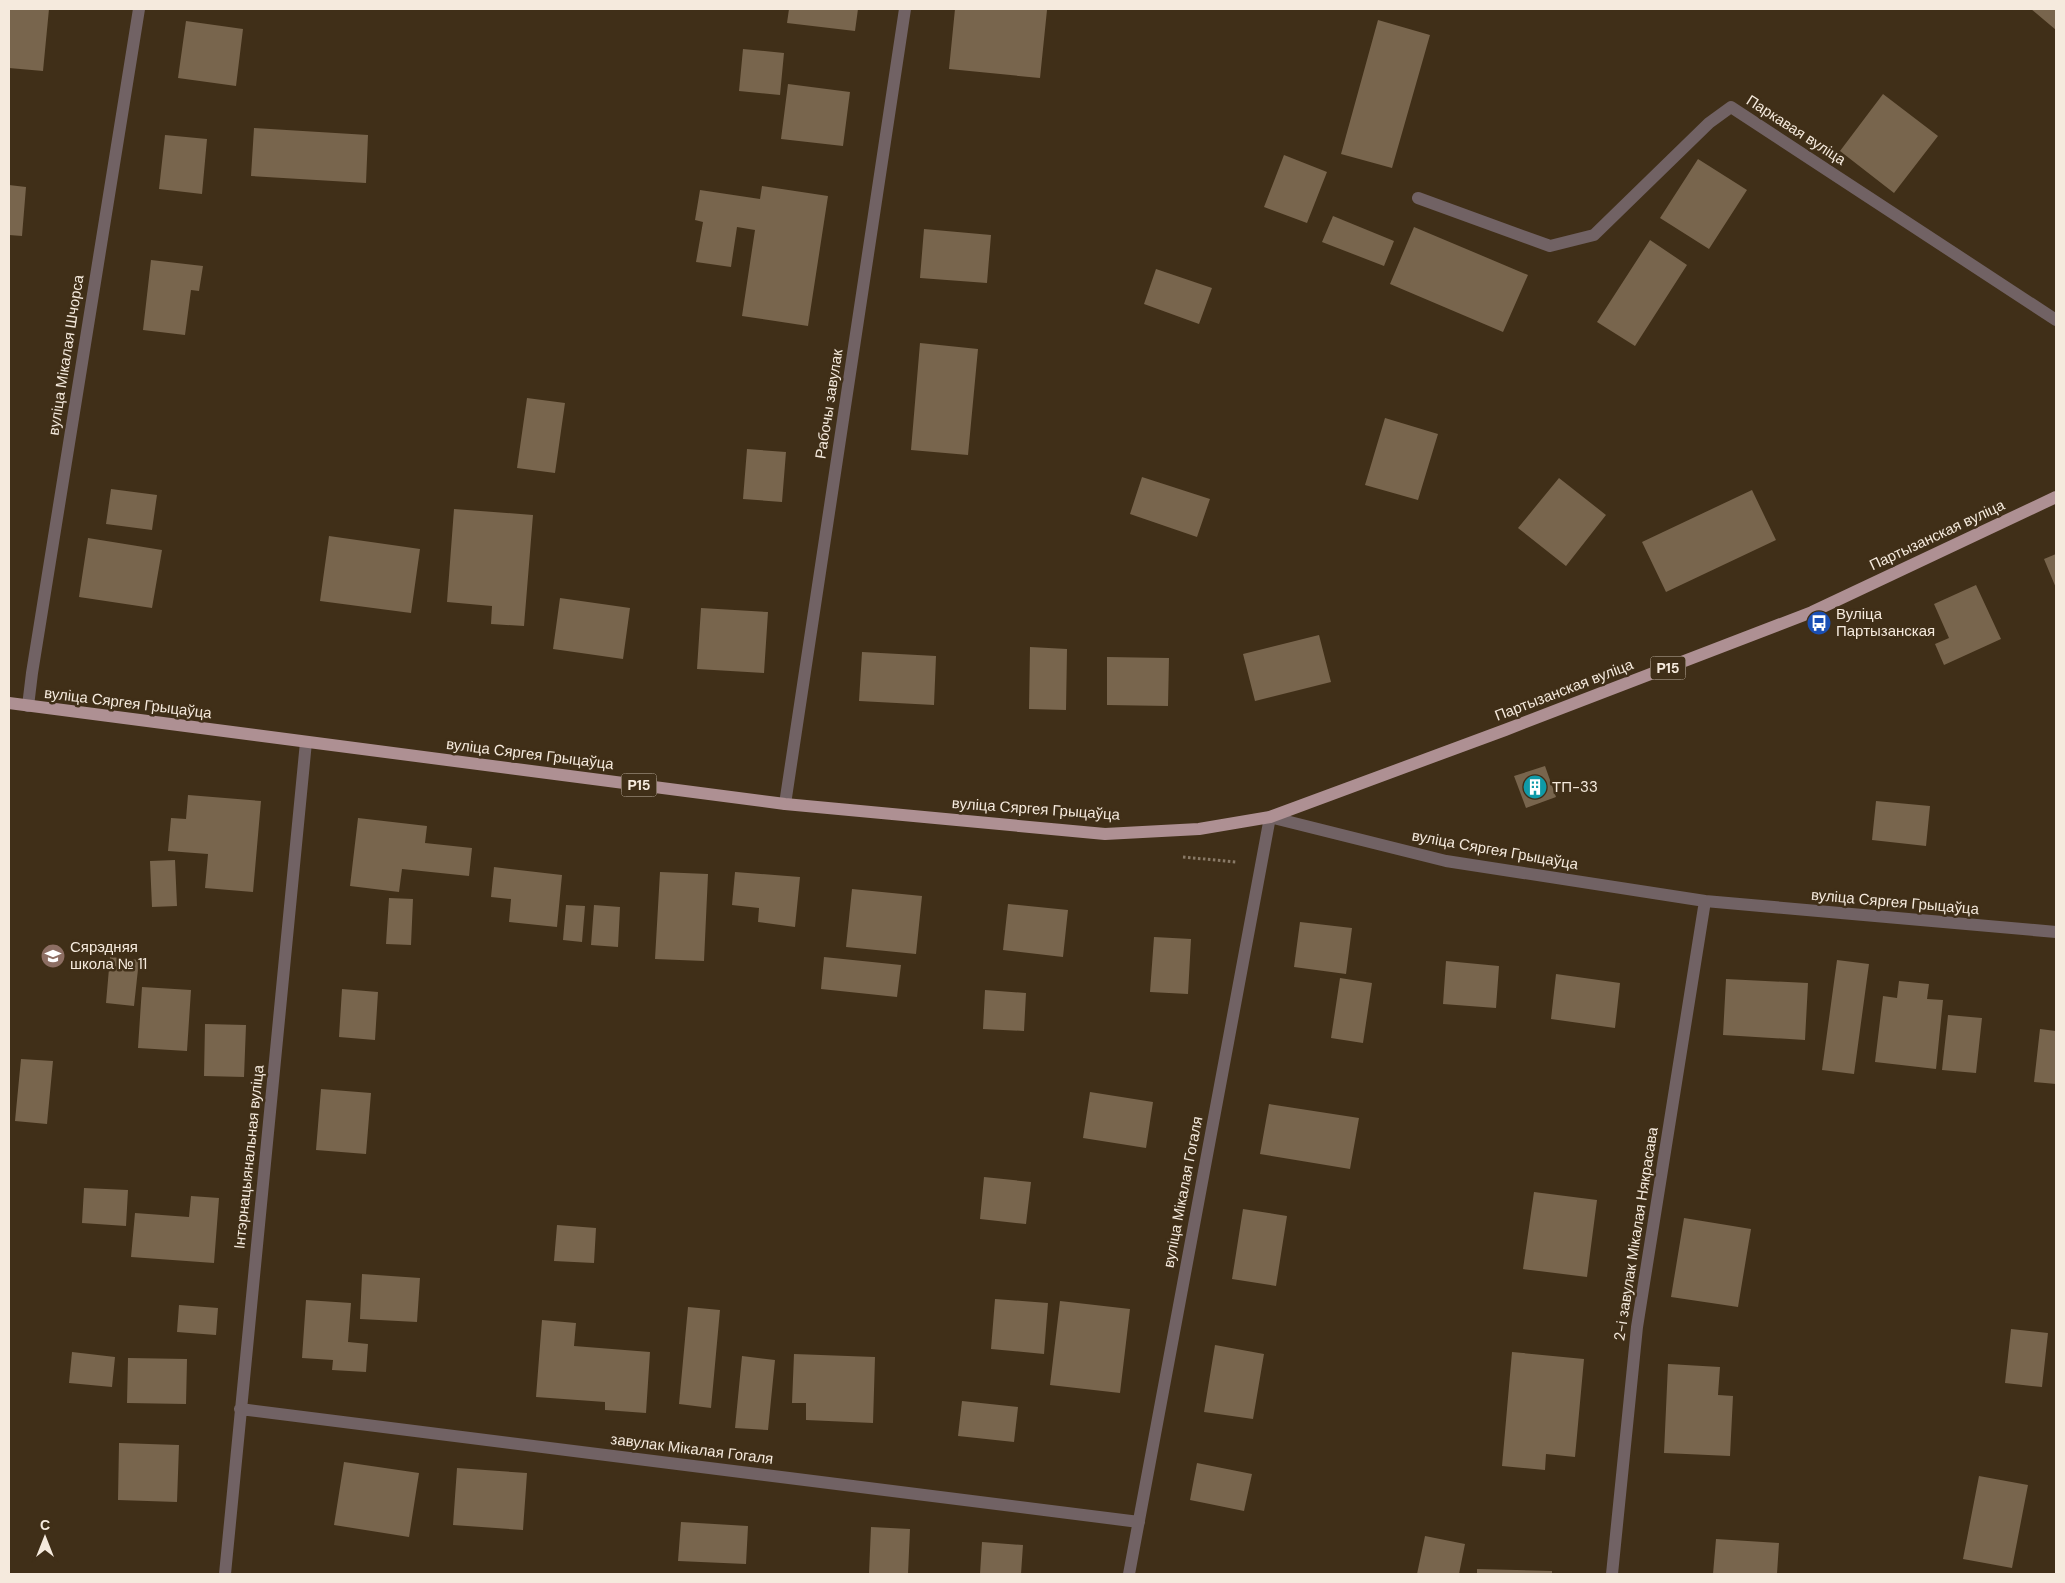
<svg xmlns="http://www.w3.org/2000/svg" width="2065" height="1583" font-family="'DM Sans',sans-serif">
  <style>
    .building { fill: #78654d }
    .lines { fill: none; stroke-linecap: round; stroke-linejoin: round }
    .path { stroke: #897a67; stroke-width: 3; stroke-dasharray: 2.5 2.5; stroke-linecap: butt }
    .minor { stroke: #716264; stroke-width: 12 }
    .major { stroke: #ae9093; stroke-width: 12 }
    .labels { text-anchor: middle; stroke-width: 5; stroke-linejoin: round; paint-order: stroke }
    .shield { fill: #402f18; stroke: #bfb2a2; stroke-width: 1 }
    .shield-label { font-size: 14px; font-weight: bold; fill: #f5eadd }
    .street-label { font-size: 15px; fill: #f5eadd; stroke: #402f18 }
    .poi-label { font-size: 15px; fill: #f5eadd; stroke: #402f18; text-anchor: start }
  </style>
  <rect width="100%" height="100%" fill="#402f18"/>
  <path class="building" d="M 9,9 L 49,9 L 43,71 L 9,68 Z
    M 789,9 L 858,9 L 855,31 L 787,23 Z
    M 955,9 L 1047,10 L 1040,78 L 949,69 Z
    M 2031,9 L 2056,9 L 2056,30 Z
    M 1378,20 L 1430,35 L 1392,168 L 1341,154 Z
    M 186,21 L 243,29 L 236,86 L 178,78 Z
    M 743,49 L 784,53 L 780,95 L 739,91 Z
    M 788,84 L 850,92 L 843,146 L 781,139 Z
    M 1883,94 L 1938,136 L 1894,193 L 1840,151 Z
    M 254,128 L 368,135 L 366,183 L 251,176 Z
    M 165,135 L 207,139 L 202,194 L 159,189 Z
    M 1284,155 L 1327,172 L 1307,223 L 1264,207 Z
    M 1698,159 L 1747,190 L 1709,249 L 1660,218 Z
    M 9,185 L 26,187 L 22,236 L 9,235 Z
    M 762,186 L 828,196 L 808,326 L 742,316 L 755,230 L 737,227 L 731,267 L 696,262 L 703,222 L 695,220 L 700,190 L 760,199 Z
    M 1333,216 L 1394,241 L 1384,266 L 1322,242 Z
    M 1414,227 L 1528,275 L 1503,332 L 1390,284 Z
    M 924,229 L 991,235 L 987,283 L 920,278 Z
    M 1650,240 L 1687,265 L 1635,346 L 1597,322 Z
    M 151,260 L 203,266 L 199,291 L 191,290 L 185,335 L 143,330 Z
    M 1156,269 L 1212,288 L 1199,324 L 1144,304 Z
    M 920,343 L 978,349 L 968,455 L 911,450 Z
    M 527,398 L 565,403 L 555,473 L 517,468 Z
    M 1385,418 L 1438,434 L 1418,500 L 1365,485 Z
    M 747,449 L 786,452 L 782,502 L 743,499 Z
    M 1142,477 L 1210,499 L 1197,537 L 1130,514 Z
    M 1559,478 L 1606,515 L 1566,566 L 1518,528 Z
    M 111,489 L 157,495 L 152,530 L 106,524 Z
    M 1752,490 L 1776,540 L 1666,592 L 1642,542 Z
    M 454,509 L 533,515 L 524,626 L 491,624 L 492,606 L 447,602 Z
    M 329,536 L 420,549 L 411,613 L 320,601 Z
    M 88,538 L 162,550 L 152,608 L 79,597 Z
    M 2056,554 L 2056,588 L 2044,559 Z
    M 1976,585 L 2001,639 L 1944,665 L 1935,644 L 1949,638 L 1934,604 Z
    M 560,598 L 630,608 L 623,659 L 553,649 Z
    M 701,608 L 768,612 L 764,673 L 697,669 Z
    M 1319,635 L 1331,682 L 1255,701 L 1243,654 Z
    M 1030,647 L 1067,649 L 1066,710 L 1029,709 Z
    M 862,652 L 936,656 L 934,705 L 859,701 Z
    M 1107,657 L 1169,658 L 1168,706 L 1107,705 Z
    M 1545,766 L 1556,797 L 1526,808 L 1514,776 Z
    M 188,795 L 261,801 L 253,892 L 205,888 L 208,854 L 168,851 L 171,818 L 186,819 Z
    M 1876,801 L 1930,806 L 1926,846 L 1872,840 Z
    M 358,818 L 427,826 L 425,843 L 472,848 L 469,876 L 402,869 L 399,892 L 350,886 Z
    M 175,860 L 177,906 L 152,907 L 150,861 Z
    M 494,867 L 562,875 L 557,927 L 509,922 L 511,899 L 491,897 Z
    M 660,872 L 708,874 L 704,961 L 655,959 Z
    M 735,872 L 800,877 L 795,927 L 758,922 L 759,908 L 732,905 Z
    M 852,889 L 922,896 L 916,954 L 846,947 Z
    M 389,898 L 413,899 L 411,945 L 386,944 Z
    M 1008,904 L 1068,910 L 1063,957 L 1003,950 Z
    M 566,905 L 585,906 L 582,942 L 563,940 Z
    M 594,905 L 620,907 L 618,947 L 591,945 Z
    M 1300,922 L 1352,928 L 1346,974 L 1294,967 Z
    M 1154,937 L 1191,939 L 1188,994 L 1150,992 Z
    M 110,957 L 139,960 L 134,1006 L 106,1003 Z
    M 824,957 L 901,965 L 897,997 L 821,989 Z
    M 1837,960 L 1869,964 L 1854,1074 L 1822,1070 Z
    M 1446,961 L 1499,966 L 1496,1008 L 1443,1004 Z
    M 1556,974 L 1620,983 L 1615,1028 L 1551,1019 Z
    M 1340,978 L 1372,983 L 1363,1043 L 1331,1038 Z
    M 1726,979 L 1808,983 L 1805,1040 L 1723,1035 Z
    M 1899,981 L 1929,984 L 1927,999 L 1943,1000 L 1936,1069 L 1875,1062 L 1883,996 L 1897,998 Z
    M 142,987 L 191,990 L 187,1051 L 138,1048 Z
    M 342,989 L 378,992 L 375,1040 L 339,1037 Z
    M 985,990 L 1026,993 L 1024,1031 L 983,1029 Z
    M 1948,1015 L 1982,1018 L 1976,1073 L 1942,1070 Z
    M 205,1024 L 246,1025 L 244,1077 L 204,1076 Z
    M 2040,1029 L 2056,1031 L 2056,1084 L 2034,1082 Z
    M 21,1059 L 53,1061 L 47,1124 L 15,1121 Z
    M 321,1089 L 371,1093 L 366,1154 L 316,1150 Z
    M 1090,1092 L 1153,1102 L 1146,1148 L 1083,1138 Z
    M 1269,1104 L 1359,1118 L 1350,1169 L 1260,1154 Z
    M 984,1177 L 1031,1182 L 1026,1224 L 980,1219 Z
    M 84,1188 L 128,1190 L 126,1226 L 82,1223 Z
    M 1534,1192 L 1597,1200 L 1587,1277 L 1523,1269 Z
    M 191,1196 L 219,1198 L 214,1263 L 131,1257 L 135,1213 L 189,1217 Z
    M 1243,1209 L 1287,1216 L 1276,1286 L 1232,1279 Z
    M 1684,1218 L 1751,1229 L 1738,1307 L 1671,1297 Z
    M 557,1225 L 596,1228 L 594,1263 L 554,1261 Z
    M 362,1274 L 420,1278 L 417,1322 L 360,1319 Z
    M 995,1299 L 1048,1303 L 1044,1354 L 991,1349 Z
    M 306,1300 L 351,1303 L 348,1342 L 368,1344 L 366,1372 L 332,1370 L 333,1360 L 302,1358 Z
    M 1060,1301 L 1130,1309 L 1120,1393 L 1050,1385 Z
    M 179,1305 L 218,1308 L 216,1335 L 177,1332 Z
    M 688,1307 L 720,1310 L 711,1408 L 679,1404 Z
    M 542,1320 L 576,1323 L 574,1346 L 650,1352 L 646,1413 L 605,1410 L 605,1402 L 536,1397 Z
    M 2011,1329 L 2048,1333 L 2042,1387 L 2005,1383 Z
    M 1215,1345 L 1264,1354 L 1253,1419 L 1204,1412 Z
    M 72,1352 L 115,1357 L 112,1387 L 69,1383 Z
    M 1512,1352 L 1584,1359 L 1575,1457 L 1546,1454 L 1545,1470 L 1502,1466 Z
    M 794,1354 L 875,1357 L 873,1423 L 806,1420 L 806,1403 L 792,1403 Z
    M 742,1356 L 775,1360 L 768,1430 L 735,1428 Z
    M 128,1358 L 187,1359 L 186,1404 L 127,1403 Z
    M 1668,1364 L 1720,1367 L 1718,1395 L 1733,1396 L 1730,1456 L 1664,1453 Z
    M 962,1401 L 1018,1407 L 1014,1442 L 958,1436 Z
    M 119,1443 L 179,1445 L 177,1502 L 118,1500 Z
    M 344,1462 L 419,1473 L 409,1537 L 334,1525 Z
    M 1197,1463 L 1252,1474 L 1244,1511 L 1190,1500 Z
    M 457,1468 L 527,1473 L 523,1530 L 453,1525 Z
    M 1979,1476 L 2028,1485 L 2012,1568 L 1963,1559 Z
    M 681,1522 L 748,1526 L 746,1564 L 678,1561 Z
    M 871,1527 L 910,1529 L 908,1574 L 869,1574 Z
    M 1425,1536 L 1465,1544 L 1459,1574 L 1417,1574 Z
    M 1716,1539 L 1779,1543 L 1777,1574 L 1713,1574 Z
    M 982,1542 L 1023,1545 L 1021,1574 L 980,1574 Z
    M 1477,1569 L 1552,1571 L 1552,1574 L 1477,1574 Z"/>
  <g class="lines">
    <path class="path" d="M 1183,857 L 1236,862"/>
    <path class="minor" d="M 1418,198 L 1550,246 L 1594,235 L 1709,123 L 1731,107 L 2056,320
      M 28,706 L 32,673 L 139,9
      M 785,804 L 905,9
      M 240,1409 L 1139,1522
      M 225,1574 L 306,742
      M 1129,1574 L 1270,817 L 1446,861 L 1705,901 L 2056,932
      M 1612,1574 L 1637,1327 L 1705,901"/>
    <path class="major" d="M 9,703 L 785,804 L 1105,834 L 1199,829 L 1270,817 L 1505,730 L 1812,612 L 2056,497"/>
  </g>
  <defs>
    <symbol id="bus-disc" viewBox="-11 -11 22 22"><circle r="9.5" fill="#1a4fb4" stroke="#402f18"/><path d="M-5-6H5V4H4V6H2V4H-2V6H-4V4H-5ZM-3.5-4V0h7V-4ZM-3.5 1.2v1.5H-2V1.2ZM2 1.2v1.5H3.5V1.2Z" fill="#fff"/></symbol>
    <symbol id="building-disc" viewBox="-11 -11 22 22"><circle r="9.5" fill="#0f9aa8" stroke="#402f18"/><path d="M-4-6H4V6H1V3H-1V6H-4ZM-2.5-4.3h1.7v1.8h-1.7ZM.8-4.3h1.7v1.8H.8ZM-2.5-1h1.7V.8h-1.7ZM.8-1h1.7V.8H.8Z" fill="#fff"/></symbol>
    <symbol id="school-disc" viewBox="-11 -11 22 22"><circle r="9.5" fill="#8d6e63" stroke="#402f18"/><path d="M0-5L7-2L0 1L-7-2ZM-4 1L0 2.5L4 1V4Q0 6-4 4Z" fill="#fff"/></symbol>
  </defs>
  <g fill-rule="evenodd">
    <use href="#bus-disc" x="1805" y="609" width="28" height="28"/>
    <use href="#building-disc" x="1521" y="773" width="28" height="28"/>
    <use href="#school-disc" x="39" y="942" width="28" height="28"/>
  </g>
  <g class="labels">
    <g class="shield">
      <rect x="1650.5" y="656.5" width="35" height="23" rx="4"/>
      <rect x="621.5" y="773.5" width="35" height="23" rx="4"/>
    </g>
    <g class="shield-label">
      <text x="1668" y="673">Р15</text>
      <text x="639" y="790">Р15</text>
    </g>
    <g class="street-label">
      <text transform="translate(1796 130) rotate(33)" y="5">Паркавая вуліца</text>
      <text transform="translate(66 355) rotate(-81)" y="5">вуліца Мікалая Шчорса</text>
      <text transform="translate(829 404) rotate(-81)" y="5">Рабочы завулак</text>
      <text transform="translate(1937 535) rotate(-25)" y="5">Партызанская вуліца</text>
      <text transform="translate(1564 690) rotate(-21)" y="5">Партызанская вуліца</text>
      <text transform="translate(128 703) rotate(7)" y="5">вуліца Сяргея Грыцаўца</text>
      <text transform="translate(530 754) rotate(7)" y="5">вуліца Сяргея Грыцаўца</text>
      <text transform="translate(1036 809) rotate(4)" y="5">вуліца Сяргея Грыцаўца</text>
      <text transform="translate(1495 850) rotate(10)" y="5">вуліца Сяргея Грыцаўца</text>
      <text transform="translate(1895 902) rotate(5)" y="5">вуліца Сяргея Грыцаўца</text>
      <text transform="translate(249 1157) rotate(-84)" y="5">Інтэрнацыянальная вуліца</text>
      <text transform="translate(1183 1192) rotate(-79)" y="5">вуліца Мікалая Гогаля</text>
      <text transform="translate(1636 1234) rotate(-81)" y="5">2-і завулак Мікалая Някрасава</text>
      <text transform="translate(692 1449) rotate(7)" y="5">завулак Мікалая Гогаля</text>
    </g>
    <g class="poi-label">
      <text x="1836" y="619">Вуліца<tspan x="1836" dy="17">Партызанская</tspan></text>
      <text x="1552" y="792">ТП-33</text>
      <text x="70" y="952">Сярэдняя<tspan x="70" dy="17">школа № 11</tspan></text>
    </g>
  </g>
  <rect width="2065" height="1583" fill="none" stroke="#f5eadd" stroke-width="20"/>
  <g transform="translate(45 1538)" stroke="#402f18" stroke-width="4" paint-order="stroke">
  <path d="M0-4L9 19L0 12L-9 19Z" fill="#f5eadd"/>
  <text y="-8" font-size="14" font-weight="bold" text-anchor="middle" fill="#f5eadd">С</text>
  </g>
</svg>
